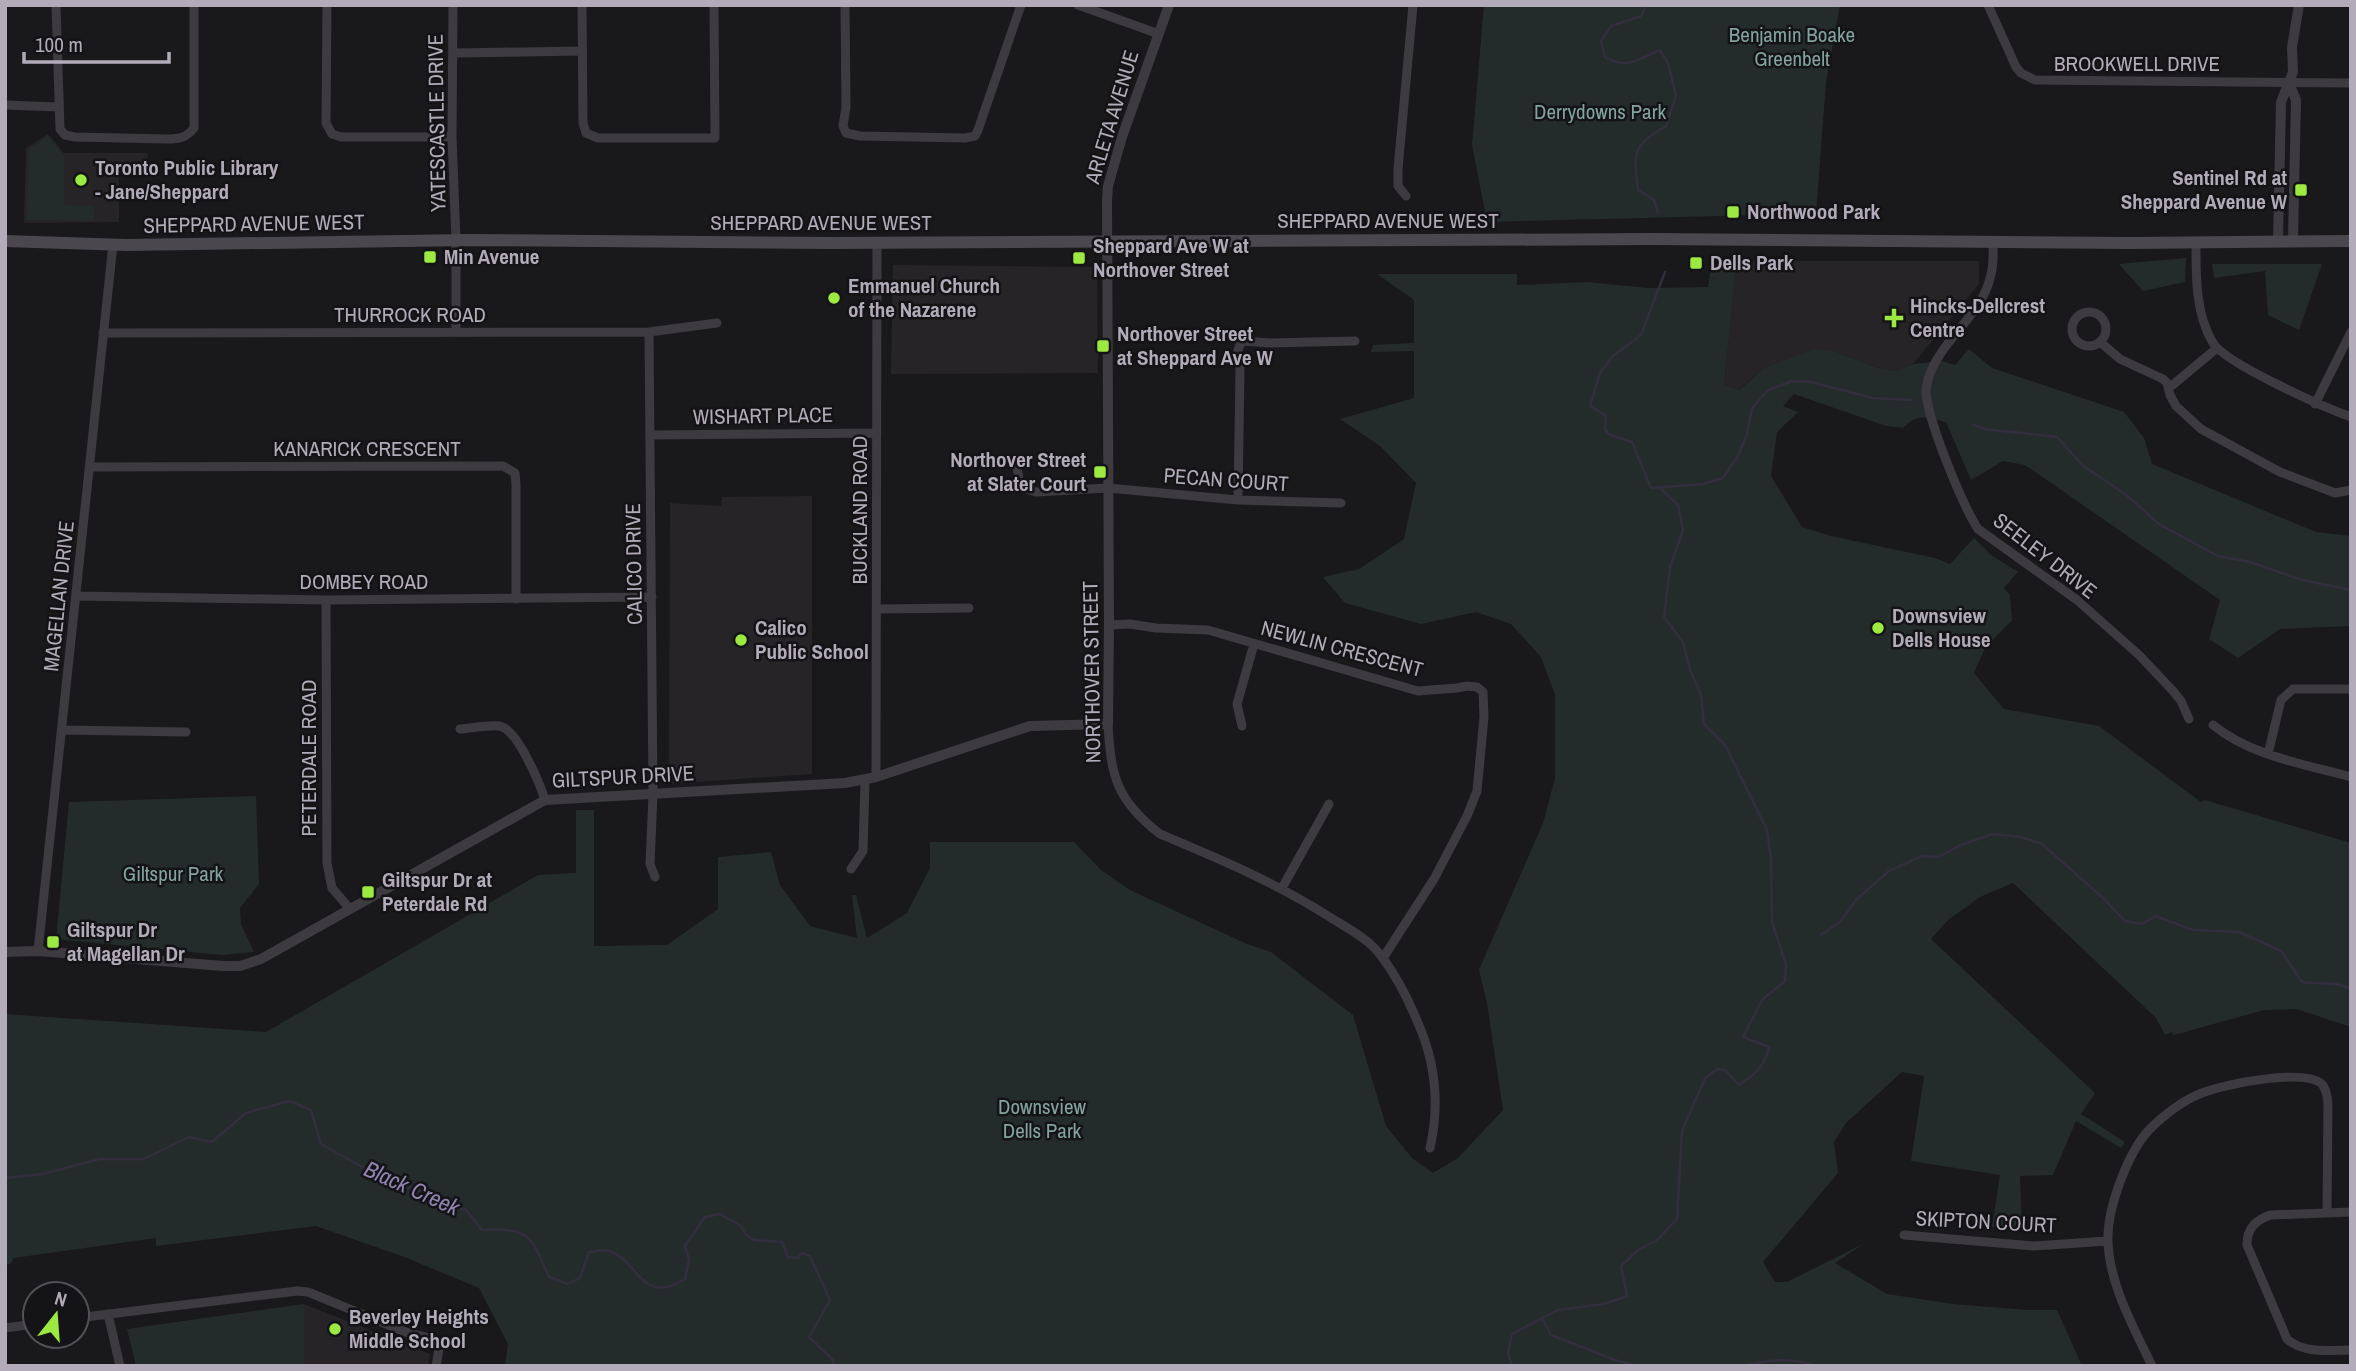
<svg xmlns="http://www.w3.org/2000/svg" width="2356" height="1371" font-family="'Archivo Narrow',sans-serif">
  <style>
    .built { fill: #262427 }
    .green { fill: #242c2b }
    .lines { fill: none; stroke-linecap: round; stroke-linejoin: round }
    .stream { stroke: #322e3d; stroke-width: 2.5 }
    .minor { stroke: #3e3b40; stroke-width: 9 }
    .tertiary { stroke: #3e3b40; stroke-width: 10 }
    .secondary { stroke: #4b474e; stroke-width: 12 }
    .poi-dot { fill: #9be941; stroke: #141315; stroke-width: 2.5 }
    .labels { text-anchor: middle; stroke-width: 5; stroke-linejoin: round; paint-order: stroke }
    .park-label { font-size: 21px; fill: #83a39e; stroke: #141315 }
    .street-label { font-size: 21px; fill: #b2abb9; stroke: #141315 }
    .poi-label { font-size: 21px; font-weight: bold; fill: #b2abb9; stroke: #141315; text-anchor: start }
    .water-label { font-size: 23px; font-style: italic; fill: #9084b2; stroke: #141315 }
  </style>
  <rect width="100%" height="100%" fill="#19181a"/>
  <path class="built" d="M 48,134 L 64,153 L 148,153 L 147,173 L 119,174 L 119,222 L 24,223 L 26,148 Z
    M 1737,261 L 1979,261 L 1979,284 L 1913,364 L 1896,371 L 1875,367 L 1837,352 L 1764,368 L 1738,390 L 1724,385 Z
    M 893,265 L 1097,267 L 1098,373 L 891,374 Z
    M 812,496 L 812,774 L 669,784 L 670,503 L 721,506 L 722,497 Z
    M 304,1304 L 430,1354 L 428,1366 L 304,1366 Z"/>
  <path class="green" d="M 1484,5 L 1840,5 L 1826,82 L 1816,214 L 1802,214 L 1801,217 L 1799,214 L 1487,222 L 1472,145 Z
    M 47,136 L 64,155 L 64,205 L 94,206 L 94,221 L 27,220 L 28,150 Z
    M 2186,258 L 2185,282 L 2143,291 L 2119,264 Z
    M 1712,261 L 1737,261 L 1724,385 L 1739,390 L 1764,368 L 1815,349 L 1837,352 L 1875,367 L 1896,371 L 1913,364 L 1942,361 L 1955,365 L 1969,349 L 1992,368 L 2124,412 L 2144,438 L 2152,464 L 2316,532 L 2351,536 L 2351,626 L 2280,629 L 2238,658 L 2209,639 L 2220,600 L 2025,465 L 2003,461 L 1971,480 L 1946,422 C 1927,417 1918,413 1903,428 L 1886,426 L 1794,394 L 1783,406 L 1798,412 L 1777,432 L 1771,476 L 1802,527 L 1831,536 L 1935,558 L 1950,564 L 1974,538 L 1991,555 L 2018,572 L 2004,588 L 2010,595 L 2012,620 L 1985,648 L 1974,673 L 2004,709 L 2099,726 L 2201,802 L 2205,800 L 2351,843 L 2351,1027 L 2297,1009 L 2264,1010 L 2174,1035 L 2172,1032 L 2165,1035 L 2156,1018 L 2013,883 L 1980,897 L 1948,920 L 1931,939 L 2095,1093 L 2081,1114 L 2125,1142 L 2121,1148 L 2076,1121 L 2053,1175 L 2020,1176 L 2022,1229 L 1992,1227 L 2000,1175 L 1911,1161 L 1924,1076 L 1902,1072 L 1846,1123 L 1834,1142 L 1838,1173 L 1763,1262 L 1775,1282 L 1787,1282 L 1865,1243 L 1835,1263 L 1887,1294 L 1953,1304 L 2027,1310 L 2057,1310 L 2082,1366 L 505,1366 L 508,1344 L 479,1288 L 407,1258 L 316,1226 L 156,1246 L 156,1238 L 14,1258 L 10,1264 L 5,1265 L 5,1014 L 266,1032 L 538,875 L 576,873 L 576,810 L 594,810 L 594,946 L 667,945 L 718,909 L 718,857 L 771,852 L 780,885 L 810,926 L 857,938 L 852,895 L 856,895 L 867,938 L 907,913 L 930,868 L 930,842 L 1074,842 L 1101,870 L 1130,890 L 1247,944 L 1271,952 L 1353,1015 L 1386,1126 L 1412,1158 L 1433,1173 L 1458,1158 L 1503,1110 L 1487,1003 L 1479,970 L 1543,823 L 1555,778 L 1555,695 L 1541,657 L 1511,624 L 1476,612 L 1421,624 L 1345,603 L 1323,577 L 1359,569 L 1404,539 L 1416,483 L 1380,446 L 1340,419 L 1414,398 L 1414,351 L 1371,352 L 1373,345 L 1414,343 L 1414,300 L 1377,274 L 1517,274 L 1517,285 L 1587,282 L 1648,288 L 1708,287 Z
    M 2212,264 L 2322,264 L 2299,330 L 2268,315 L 2265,271 L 2214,278 Z
    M 256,796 L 259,884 L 240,908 L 241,924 L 254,952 L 222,955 L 56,939 L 69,802 Z
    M 304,1304 L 304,1366 L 136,1366 L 127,1329 Z"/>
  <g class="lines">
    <path class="stream" d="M 1647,5 L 1641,16 L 1611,26 L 1601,41 L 1605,57 C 1627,70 1639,59 1660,50 L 1668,63 L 1676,96 L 1666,126 C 1632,146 1633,153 1638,190 L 1654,200 L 1658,212
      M 1665,272 L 1641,335 L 1613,356 L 1600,373 L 1590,406 L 1606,416 L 1605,430 L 1610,435 L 1632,442 L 1651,488 L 1703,484 L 1723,478 L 1739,454 L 1747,434 L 1752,408 L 1768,390 L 1792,381 L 1811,382 L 1873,398 L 1911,400
      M 1973,425 L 1985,429 L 2057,437 L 2082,465 L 2125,494 L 2159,524 L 2218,556 L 2250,562 L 2302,580 L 2351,590
      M 1821,935 L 1840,922 L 1856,900 L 1889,871 L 1922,856 L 1938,857 L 1961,845 L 1993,834 L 2021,837 L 2042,844 L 2102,897 L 2125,921 L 2142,924 L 2155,916 L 2193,930 L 2239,932 L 2281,951 L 2302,982 C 2321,985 2334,980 2351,989
      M 5,1178 L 43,1174 L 100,1159 L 144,1159 L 189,1137 L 212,1142 L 246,1113 L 289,1101 L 311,1110 L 321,1144 L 373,1173 L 466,1210 L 482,1230 C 530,1227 531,1236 549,1277 L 568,1284 L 580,1278 L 589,1252 C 594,1252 600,1250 605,1250 C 639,1256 639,1308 685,1279 L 689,1260 L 685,1246 L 705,1217 L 720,1214 L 741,1226 L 746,1235 L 754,1240 L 782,1242 L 788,1257 L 798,1258 L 802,1253 L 810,1256 L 830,1300 L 809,1337 L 833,1360 L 834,1366
      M 1542,1318 L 1551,1335 L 1615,1360 L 1637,1366
      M 1512,1366 L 1508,1353 L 1512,1334 L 1558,1310 L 1604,1304 L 1627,1296 L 1621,1266 L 1638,1250 L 1657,1240 L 1677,1219 L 1682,1131 L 1705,1078 L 1717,1069 L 1725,1070 L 1739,1085 C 1754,1075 1765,1066 1769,1047 L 1743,1037 L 1762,1000 L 1785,981 L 1786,965 L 1772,922 L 1771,859 L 1767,830 L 1725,745 L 1704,724 L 1701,695 L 1690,670 L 1683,642 L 1664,617 L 1670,567 L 1683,530 L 1678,505 L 1658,486
      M 1744,1366 C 1766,1360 1793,1357 1815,1366"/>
    <path class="minor" d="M 56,5 L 60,129 L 65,135 L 75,137 L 167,139 C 179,139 186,138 194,128 L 194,5
      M 327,5 L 326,123 L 332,134 L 341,137 L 452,137
      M 453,5 L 452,137 L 456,240 L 456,332
      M 582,5 L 583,123 L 586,133 L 598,138 L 715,138 L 714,5
      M 845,5 L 846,107 L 843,126 L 846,133 L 860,136 L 965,138 L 975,136 L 978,130 L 1021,5
      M 1078,5 L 1159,34
      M 1988,5 L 2016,67 L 2021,73 L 2035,80 L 2351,83
      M 454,53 L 582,51
      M 5,105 L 58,107
      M 1406,196 L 1398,186 L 1398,169 L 1413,5
      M 1993,242 C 1993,253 1994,264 1991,274 C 1984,312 1947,335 1932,369 C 1929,375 1927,383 1926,389 C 1925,415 1963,506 1978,529 L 2077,600 L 2139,655 L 2173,691 L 2181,701 L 2189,719
      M 2196,242 C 2196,275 2195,313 2213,343 C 2226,364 2324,407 2351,417
      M2072 329a17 17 0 1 1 34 0a17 17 0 1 1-34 0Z
      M 649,332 L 653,795 L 650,864 L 655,877
      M 103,333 L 649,332 L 717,323
      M 2100,342 L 2120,359 L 2163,379 L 2167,383 L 2170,395 L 2176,406 L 2201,429 L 2280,472 L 2335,493 L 2351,490
      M 2169,388 L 2217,348
      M 2315,404 L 2351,332
      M 650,435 L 877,433
      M 1016,462 L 1020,484 L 1023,488 L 1036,492 L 1108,488 L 1238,500 L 1341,503
      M 90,467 L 503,466 L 515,473 L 516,484 L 516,599
      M 1238,500 L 1240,369 C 1238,358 1235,349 1243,341 L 1270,343 L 1355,341
      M 76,596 L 326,600 L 652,597
      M 326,600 L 327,863 L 332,888 L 350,909
      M 878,609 L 969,608
      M 1109,625 L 1130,624 L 1156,628 L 1208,630 L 1418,691 L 1457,688 L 1467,686 L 1477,687 L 1483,692 L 1484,717 L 1477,791 L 1467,816 L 1434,879 L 1383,958
      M 1108,724 C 1111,776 1116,800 1160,834 C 1217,858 1275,882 1328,916 C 1347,928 1368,938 1382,957 C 1397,977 1409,1001 1418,1023 C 1436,1064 1440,1104 1430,1148
      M 2213,725 C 2251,756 2304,764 2351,777
      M 1242,726 L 1237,704 L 1254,644
      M 460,729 C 472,728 487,725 499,726 C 517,728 540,784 545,800
      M 63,730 L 186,732
      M 2268,754 L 2281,700 L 2293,689 L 2351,689
      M 876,777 L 877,243
      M 851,869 L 863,851 L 865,780
      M 1282,888 L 1329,804
      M 38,951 L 113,244
      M 2351,1212 L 2270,1215 C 2255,1221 2247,1228 2247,1245 L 2287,1339 C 2303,1354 2330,1350 2351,1350
      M 1904,1235 L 2034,1246 L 2108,1241
      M 108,1314 L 120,1366
      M 77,1318 L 297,1291 L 308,1292 L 408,1333 L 429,1338 L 439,1349 L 436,1366
      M 5,1328 L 35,1324
      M 2152,1366 C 2134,1328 2109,1284 2108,1241 C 2107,1208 2129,1147 2154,1125 C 2167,1113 2186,1099 2202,1093 C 2224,1084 2304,1068 2322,1084 C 2327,1090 2327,1097 2328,1104 L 2327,1212"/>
    <path class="tertiary" d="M 2289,83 L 2296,100 L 2293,240
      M 2278,240 L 2281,102 L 2293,72 L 2292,47 L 2299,5
      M 5,952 L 38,951 L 223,966 L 240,966 L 261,959 L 545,800 L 845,783 L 876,777 L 1030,726 L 1108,724 L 1109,625 L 1107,200 L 1108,186 L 1122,137 L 1169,5"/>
    <path class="secondary" d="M 5,241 L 126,245 L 469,240 L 830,243 L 1653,239 L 2130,243 L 2351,241"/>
  </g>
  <g class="poi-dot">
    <circle cx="81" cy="180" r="7"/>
    <rect x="2294" y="183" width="14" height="14" rx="3.5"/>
    <rect x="1726" y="205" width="14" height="14" rx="3.5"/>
    <rect x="423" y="250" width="14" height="14" rx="3.5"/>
    <rect x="1072" y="251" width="14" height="14" rx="3.5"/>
    <rect x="1689" y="256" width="14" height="14" rx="3.5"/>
    <circle cx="834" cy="298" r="7"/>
    <path d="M1890.5 307.5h7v7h7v7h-7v7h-7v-7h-7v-7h7z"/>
    <rect x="1096" y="339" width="14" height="14" rx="3.5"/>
    <rect x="1093" y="465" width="14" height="14" rx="3.5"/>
    <circle cx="1878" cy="628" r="7"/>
    <circle cx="741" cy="640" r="7"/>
    <rect x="361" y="885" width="14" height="14" rx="3.5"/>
    <rect x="46" y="935" width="14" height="14" rx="3.5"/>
    <circle cx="335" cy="1329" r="7"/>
  </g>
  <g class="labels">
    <g class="park-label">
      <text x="1792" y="42">Benjamin Boake<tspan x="1792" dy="24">Greenbelt</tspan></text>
      <text x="1600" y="119">Derrydowns Park</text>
      <text x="173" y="881">Giltspur Park</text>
      <text x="1042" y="1114">Downsview<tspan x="1042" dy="24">Dells Park</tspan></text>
    </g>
    <g class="street-label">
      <text x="2137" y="71">BROOKWELL DRIVE</text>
      <text transform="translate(1112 117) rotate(-73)" y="7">ARLETA AVENUE</text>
      <text transform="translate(437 123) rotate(-91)" y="7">YATESCASTLE DRIVE</text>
      <text x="1388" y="228">SHEPPARD AVENUE WEST</text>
      <text x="821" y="230">SHEPPARD AVENUE WEST</text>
      <text transform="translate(254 224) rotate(-1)" y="7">SHEPPARD AVENUE WEST</text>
      <text x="410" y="322">THURROCK ROAD</text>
      <text transform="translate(763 416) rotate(-1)" y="7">WISHART PLACE</text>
      <text x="367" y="456">KANARICK CRESCENT</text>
      <text transform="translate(1226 480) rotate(4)" y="7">PECAN COURT</text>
      <text transform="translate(860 510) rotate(-90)" y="7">BUCKLAND ROAD</text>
      <text transform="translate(2045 556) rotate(38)" y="7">SEELEY DRIVE</text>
      <text transform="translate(634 564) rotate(-91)" y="7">CALICO DRIVE</text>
      <text x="364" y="589">DOMBEY ROAD</text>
      <text transform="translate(59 596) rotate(-84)" y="7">MAGELLAN DRIVE</text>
      <text transform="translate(1342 649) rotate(15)" y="7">NEWLIN CRESCENT</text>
      <text transform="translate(1092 672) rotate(-91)" y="7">NORTHOVER STREET</text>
      <text transform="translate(309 758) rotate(-90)" y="7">PETERDALE ROAD</text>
      <text transform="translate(623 777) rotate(-3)" y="7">GILTSPUR DRIVE</text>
      <text transform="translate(1986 1222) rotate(3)" y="7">SKIPTON COURT</text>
    </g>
    <g class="poi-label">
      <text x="95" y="175">Toronto Public Library<tspan x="95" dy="24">- Jane/Sheppard</tspan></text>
      <text x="2287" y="185" text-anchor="end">Sentinel Rd at<tspan x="2287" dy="24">Sheppard Avenue W</tspan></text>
      <text x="1747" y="219">Northwood Park</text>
      <text x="1093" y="253">Sheppard Ave W at<tspan x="1093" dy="24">Northover Street</tspan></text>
      <text x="444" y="264">Min Avenue</text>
      <text x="1710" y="270">Dells Park</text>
      <text x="848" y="293">Emmanuel Church<tspan x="848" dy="24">of the Nazarene</tspan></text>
      <text x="1910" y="313">Hincks-Dellcrest<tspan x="1910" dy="24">Centre</tspan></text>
      <text x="1117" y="341">Northover Street<tspan x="1117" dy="24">at Sheppard Ave W</tspan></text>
      <text x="1086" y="467" text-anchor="end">Northover Street<tspan x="1086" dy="24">at Slater Court</tspan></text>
      <text x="1892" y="623">Downsview<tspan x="1892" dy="24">Dells House</tspan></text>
      <text x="755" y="635">Calico<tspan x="755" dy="24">Public School</tspan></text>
      <text x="382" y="887">Giltspur Dr at<tspan x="382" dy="24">Peterdale Rd</tspan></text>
      <text x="67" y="937">Giltspur Dr<tspan x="67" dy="24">at Magellan Dr</tspan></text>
      <text x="349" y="1324">Beverley Heights<tspan x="349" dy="24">Middle School</tspan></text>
    </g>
    <g class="water-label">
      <text transform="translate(412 1188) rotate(24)" y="8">Black Creek</text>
    </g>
  </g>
  <rect width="2356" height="1371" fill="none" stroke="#b2abb9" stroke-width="14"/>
  <g transform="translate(56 1315) rotate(17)"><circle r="33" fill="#141315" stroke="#535057" stroke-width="2"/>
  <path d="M0-5L12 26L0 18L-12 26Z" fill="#9be941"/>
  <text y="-10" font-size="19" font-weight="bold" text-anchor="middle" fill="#b2abb9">N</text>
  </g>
  <path d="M24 52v10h145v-10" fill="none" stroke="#b2abb9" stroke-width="3.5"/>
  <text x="35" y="52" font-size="21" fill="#b2abb9" stroke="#141315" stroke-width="5" paint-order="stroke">100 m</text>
</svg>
